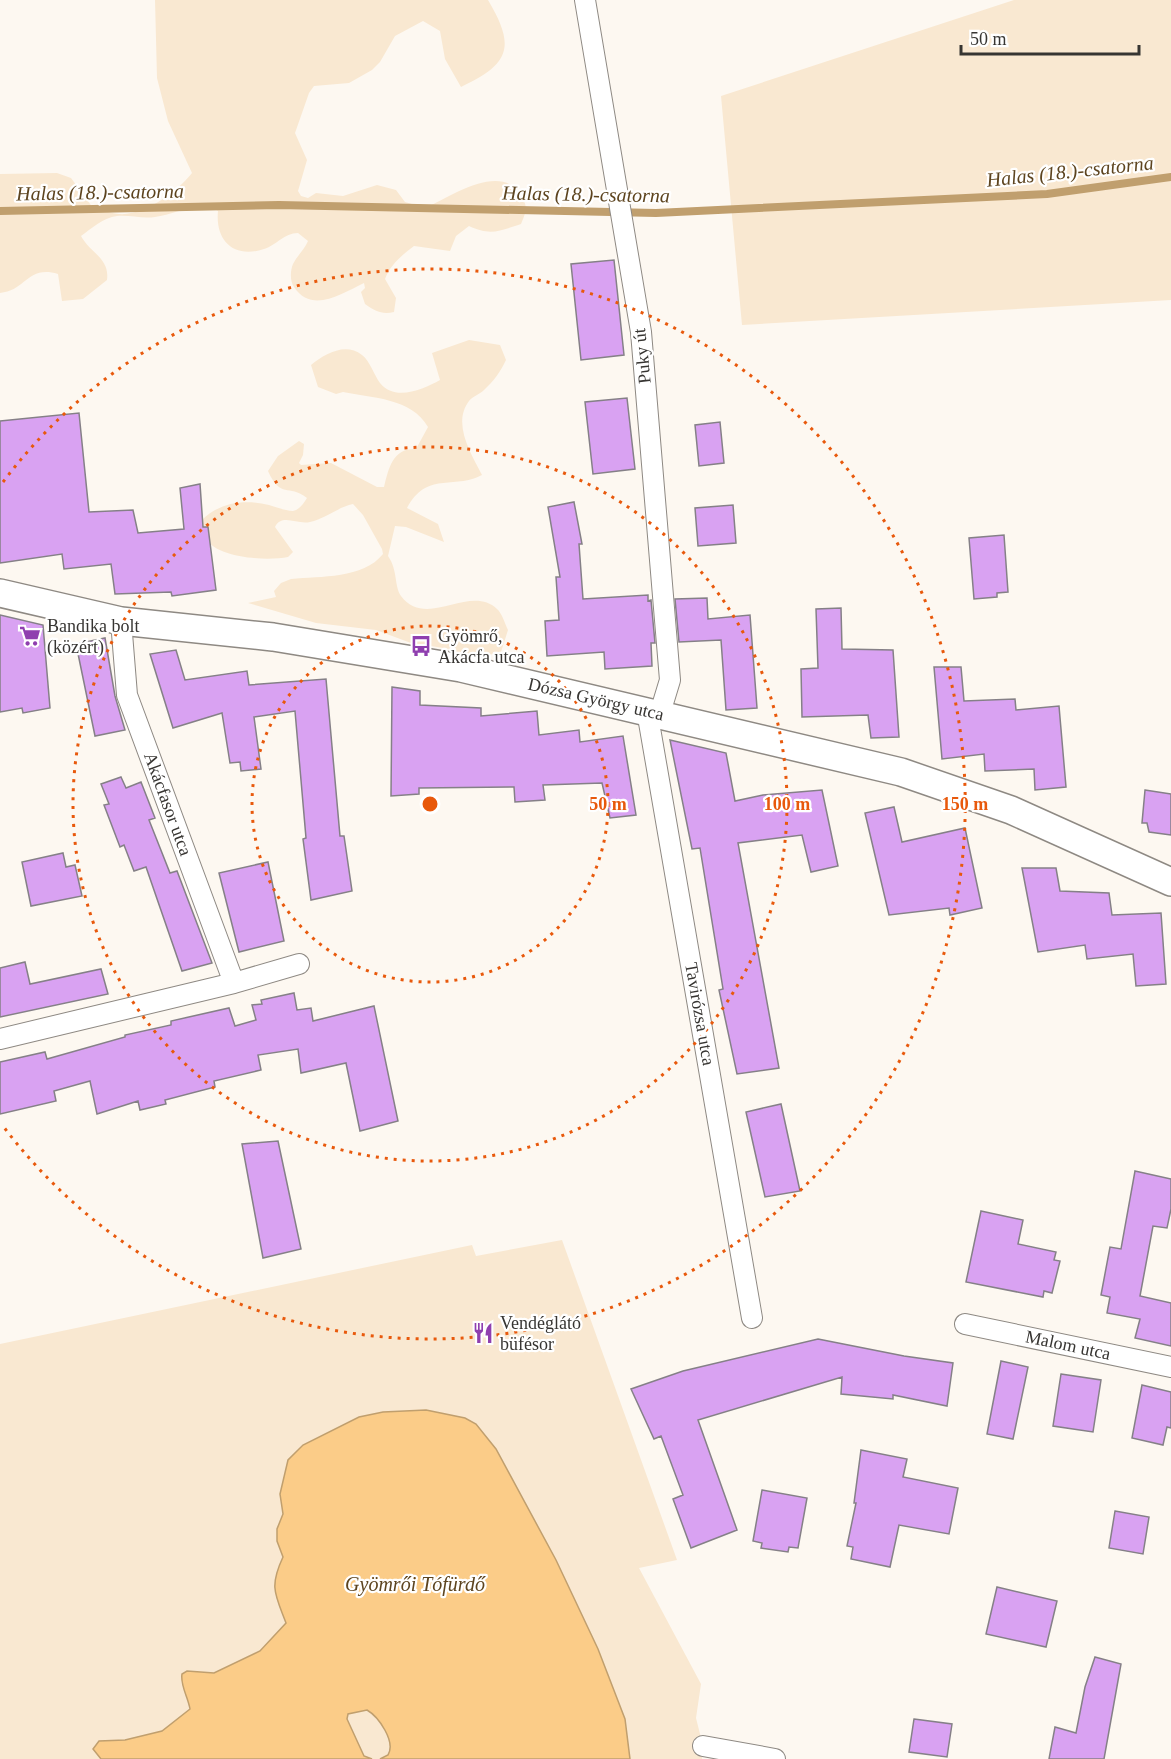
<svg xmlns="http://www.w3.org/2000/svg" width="1171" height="1759" font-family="Georgia,serif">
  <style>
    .green { fill: #f9e8d1 }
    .water { fill: #fbcc88; stroke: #c09f6e; stroke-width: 1.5 }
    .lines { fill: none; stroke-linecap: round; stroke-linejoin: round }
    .stream { stroke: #c09f6e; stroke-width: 8 }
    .building { fill: #d9a2f2; stroke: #858087; stroke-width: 1.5 }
    .minor-casing { stroke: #8e8983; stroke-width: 22 }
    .secondary-casing { stroke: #8e8983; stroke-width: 30 }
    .minor { stroke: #fff; stroke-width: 20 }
    .secondary { stroke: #fff; stroke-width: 27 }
    .ring { fill: none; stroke: #e8590c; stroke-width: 3; stroke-dasharray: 3 6 }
    .labels { text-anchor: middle; stroke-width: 4.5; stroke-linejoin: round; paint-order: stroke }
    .street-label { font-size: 18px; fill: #373532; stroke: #fff }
    .poi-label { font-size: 18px; fill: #373532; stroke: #fff; text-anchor: start }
    .water-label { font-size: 20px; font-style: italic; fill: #5d441f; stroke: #fff }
    .centre { fill: #e8590c; stroke: #fff; stroke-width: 3 }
    .ring-label { font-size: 18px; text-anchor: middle; font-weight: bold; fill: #e8590c; stroke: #fff; stroke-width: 4.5; stroke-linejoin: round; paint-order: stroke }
  </style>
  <rect width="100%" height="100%" fill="#fdf8f1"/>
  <path class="green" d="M 155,0 L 488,0 C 516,47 510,64 461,87 L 445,59 L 440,31 L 423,21 L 395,36 L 380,62 L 372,70 L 349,83 L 314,86 L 309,93 L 295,133 L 307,160 L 298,191 L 301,196 L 308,198 L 316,193 L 343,196 L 377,185 L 396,190 L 405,202 L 426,208 C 451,196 500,163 520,194 C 528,206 527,210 521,224 C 500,231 490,236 469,226 L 456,236 L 450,251 L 414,246 C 403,254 390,265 385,279 L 396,298 L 394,312 C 382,315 375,311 365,304 L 361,292 L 365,288 L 364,283 C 341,294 312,314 294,287 C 290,282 290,271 293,264 C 297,256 304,250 308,241 L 298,233 C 284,233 277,245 264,249 C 234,259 215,241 218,211 C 201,199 174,215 155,217 C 143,219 130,215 117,216 C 103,218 92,228 81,236 C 90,253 110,258 107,280 L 83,299 L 62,301 L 58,274 C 27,265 26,291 0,293 L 0,174 L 57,173 L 71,178 L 93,208 C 102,210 116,215 125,214 C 150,211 177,192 192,173 L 168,121 L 157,78 Z
    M 1014,0 L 1171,0 L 1171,300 L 742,325 L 721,96 Z
    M 469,340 L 500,345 L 506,360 C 501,371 493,382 484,390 C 480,394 473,396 469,401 C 452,424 471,453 482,475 C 453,490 427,471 407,508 L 438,524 L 444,542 L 406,527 L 395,526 L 388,556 C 398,570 394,586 401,596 C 427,630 470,583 497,609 C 502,613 505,624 508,630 L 501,652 L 485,656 L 454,652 L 450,649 L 411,643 L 376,630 L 316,623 L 248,603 L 276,597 L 274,591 L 281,583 L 291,579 C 321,576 363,579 383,554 L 382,549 L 363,515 L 353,504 C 338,507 325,519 310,522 C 297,525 282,513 275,527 L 293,552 L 288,557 C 267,561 214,559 203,535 C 201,531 202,524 202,520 C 220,502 245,499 269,505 C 276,507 286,511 293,511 C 299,510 304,503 307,498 C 288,483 281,500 268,471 L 278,456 L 299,441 L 304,444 L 303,455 L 299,463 L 301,465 L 331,463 L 377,487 L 384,487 C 389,467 393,448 416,449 L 428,427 C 412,398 372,398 343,392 L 336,394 L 318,387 L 311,365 C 325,354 345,342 362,355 C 370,361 374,375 380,383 C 395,402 424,389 440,380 L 432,353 Z
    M 562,1240 L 677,1560 L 639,1568 L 701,1684 L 696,1718 L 703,1746 L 702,1759 L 0,1759 L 0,1344 L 472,1245 L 476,1256 Z"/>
  <path class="water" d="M 426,1410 L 465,1418 L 476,1424 L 496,1449 L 556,1560 L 598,1649 L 625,1719 L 630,1759 L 380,1759 L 388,1755 C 396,1742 379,1717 367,1710 L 348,1714 L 347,1719 L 364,1756 L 372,1759 L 101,1759 L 93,1749 L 99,1741 L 125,1740 L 162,1731 L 190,1709 C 188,1697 180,1685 182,1674 L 187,1671 L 214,1673 L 260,1651 L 286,1623 C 275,1594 269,1587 283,1557 L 277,1541 L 277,1529 L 283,1514 L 280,1494 L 288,1460 L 303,1445 L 359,1417 L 383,1412 Z"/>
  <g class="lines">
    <path class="stream" d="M 0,211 L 279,205 L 656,213 L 1047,194 L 1171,177"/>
  </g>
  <path class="building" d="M 614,260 L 624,355 L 581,360 L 571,264 Z
    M 627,398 L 635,469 L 593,474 L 585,402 Z
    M 79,413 L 89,512 L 133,510 L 138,533 L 184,529 L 180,488 L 200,484 L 203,527 L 208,527 L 216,590 L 172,596 L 171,592 L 115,594 L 111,564 L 64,569 L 62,554 L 0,563 L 0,421 Z
    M 720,422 L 724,463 L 699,466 L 695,425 Z
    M 574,502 L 582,544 L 579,544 L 583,599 L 648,595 L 648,601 L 651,600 L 655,643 L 651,643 L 652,666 L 605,669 L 604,652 L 547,656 L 545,621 L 559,620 L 556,577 L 560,577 L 548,507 Z
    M 733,505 L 736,543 L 698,546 L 695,508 Z
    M 1004,535 L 1008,592 L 997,593 L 997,597 L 974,599 L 969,538 Z
    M 707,598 L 708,619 L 750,615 L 757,708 L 726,710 L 721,640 L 679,642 L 675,599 Z
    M 841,608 L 842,649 L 893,650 L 899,737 L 871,738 L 868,715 L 802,717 L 801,669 L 818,668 L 816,609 Z
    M 0,615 L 43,625 L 50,708 L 23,713 L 22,708 L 0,712 Z
    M 105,638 L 115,696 L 125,730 L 95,736 L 76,644 Z
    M 176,650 L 185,680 L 247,671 L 249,685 L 326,679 L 340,836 L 344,836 L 352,891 L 311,900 L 303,839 L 306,838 L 295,711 L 254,717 L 261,769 L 241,771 L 240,762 L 230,763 L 222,713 L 173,728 L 150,654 Z
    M 934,667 L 961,667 L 964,701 L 1015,699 L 1016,710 L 1059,706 L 1066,787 L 1035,790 L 1034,769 L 985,771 L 984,754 L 942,759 Z
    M 392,687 L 420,691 L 420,705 L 481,708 L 481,716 L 537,711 L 539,735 L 579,730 L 580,742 L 623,736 L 636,815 L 610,818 L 602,783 L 543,785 L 545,800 L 515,802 L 514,787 L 419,788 L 419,794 L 391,796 Z
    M 670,740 L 726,753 L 735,801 L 763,795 L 822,790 L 838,866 L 811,872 L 802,835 L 738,843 L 779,1068 L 737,1074 L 719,990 L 723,989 L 700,848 L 692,849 Z
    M 121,777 L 126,788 L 141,782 L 155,818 L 149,820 L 170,873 L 177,871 L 212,963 L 182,971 L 146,867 L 134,871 L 124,845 L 120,847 L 104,805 L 109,804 L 101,784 Z
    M 1145,790 L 1171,794 L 1171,835 L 1149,832 L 1147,823 L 1142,823 Z
    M 894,807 L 902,842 L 965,828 L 982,908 L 950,915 L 949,908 L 889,915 L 865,813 Z
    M 63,853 L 66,867 L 75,865 L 82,896 L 31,906 L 22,862 Z
    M 268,862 L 284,941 L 239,952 L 219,873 Z
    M 1022,868 L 1056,868 L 1060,891 L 1109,893 L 1112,915 L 1161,913 L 1166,984 L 1136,986 L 1133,954 L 1087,959 L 1085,945 L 1038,952 Z
    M 25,962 L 30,984 L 101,969 L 108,994 L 0,1017 L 0,968 Z
    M 294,993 L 297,1010 L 311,1008 L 313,1021 L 374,1006 L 398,1121 L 360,1131 L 346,1063 L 301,1073 L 298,1049 L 258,1055 L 261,1070 L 214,1081 L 215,1087 L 165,1100 L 166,1104 L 140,1110 L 138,1101 L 97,1114 L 90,1081 L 54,1091 L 56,1101 L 0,1114 L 0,1062 L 45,1052 L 47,1059 L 125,1037 L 125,1035 L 171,1025 L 171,1021 L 229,1008 L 235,1026 L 256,1020 L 252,1005 L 262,1004 L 261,1000 Z
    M 781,1104 L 800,1191 L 765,1197 L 746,1112 Z
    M 278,1141 L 301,1249 L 263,1258 L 242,1144 Z
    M 1135,1171 L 1171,1179 L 1171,1209 L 1167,1228 L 1153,1226 L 1140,1296 L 1171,1303 L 1171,1346 L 1135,1338 L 1140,1319 L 1107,1313 L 1110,1297 L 1101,1295 L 1110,1247 L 1121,1249 Z
    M 981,1211 L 1023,1220 L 1018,1244 L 1056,1252 L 1054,1260 L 1060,1261 L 1052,1293 L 1044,1291 L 1043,1297 L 966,1282 Z
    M 818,1339 L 904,1356 L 953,1363 L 947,1406 L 893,1395 L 893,1399 L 841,1394 L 842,1377 L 698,1420 L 737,1530 L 691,1548 L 673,1499 L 683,1495 L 661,1436 L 654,1439 L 631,1389 L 683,1371 Z
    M 1001,1361 L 1028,1367 L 1013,1439 L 987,1434 Z
    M 1061,1374 L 1101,1380 L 1093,1432 L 1053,1426 Z
    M 1142,1385 L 1171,1392 L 1171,1428 L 1167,1427 L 1163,1445 L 1132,1438 Z
    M 861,1450 L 907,1459 L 903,1477 L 958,1488 L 949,1534 L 899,1525 L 890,1567 L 851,1559 L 853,1547 L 847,1546 L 856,1503 L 854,1503 Z
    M 762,1490 L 807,1498 L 798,1548 L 789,1547 L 788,1552 L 761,1548 L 762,1543 L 753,1541 Z
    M 1115,1511 L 1149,1517 L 1143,1554 L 1109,1548 Z
    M 997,1587 L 1057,1601 L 1046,1647 L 986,1634 Z
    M 1095,1657 L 1121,1664 L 1104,1759 L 1049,1759 L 1055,1727 L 1076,1733 L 1085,1687 Z
    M 914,1719 L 952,1724 L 947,1757 L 909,1752 Z"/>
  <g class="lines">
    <defs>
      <path id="minor" d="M 585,0 L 641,332 L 670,680 L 660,713
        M 121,621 L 127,695 L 234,983
        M 647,711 L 752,1318
        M 0,1039 L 234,983 L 299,964
        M 965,1324 L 1171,1367
        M 703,1746 L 775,1759"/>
      <path id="secondary" d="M 0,593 L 121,621 L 273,637 L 461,668 L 901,772 L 1011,810 L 1171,882"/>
    </defs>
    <use href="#minor" class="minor-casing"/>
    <use href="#secondary" class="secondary-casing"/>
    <use href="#minor" class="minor"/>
    <use href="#secondary" class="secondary"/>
  </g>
  <g class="ring">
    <circle cx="430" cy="804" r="178"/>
    <circle cx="430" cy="804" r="357"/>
    <path d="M3 482A535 535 0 1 1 3 1126"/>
  </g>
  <defs>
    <symbol id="supermarket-bare" viewBox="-9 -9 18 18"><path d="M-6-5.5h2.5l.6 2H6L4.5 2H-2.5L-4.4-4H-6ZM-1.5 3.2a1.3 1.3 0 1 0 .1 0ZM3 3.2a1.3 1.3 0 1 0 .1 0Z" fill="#8f3faf" stroke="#fff" stroke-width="2.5" paint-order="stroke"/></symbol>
    <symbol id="bus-bare" viewBox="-9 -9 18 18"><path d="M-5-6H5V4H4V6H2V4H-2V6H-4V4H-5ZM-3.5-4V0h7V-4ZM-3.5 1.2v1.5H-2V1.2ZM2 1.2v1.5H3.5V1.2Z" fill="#8f3faf" stroke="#fff" stroke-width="2.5" paint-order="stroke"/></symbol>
    <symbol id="restaurant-bare" viewBox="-9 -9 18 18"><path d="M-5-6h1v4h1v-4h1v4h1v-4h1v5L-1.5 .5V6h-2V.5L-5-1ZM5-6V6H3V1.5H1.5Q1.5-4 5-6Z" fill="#8f3faf" stroke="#fff" stroke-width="2.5" paint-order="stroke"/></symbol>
  </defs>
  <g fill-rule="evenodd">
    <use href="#supermarket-bare" x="15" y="621" width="30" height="30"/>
    <use href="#bus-bare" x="406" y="631" width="30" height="30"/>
    <use href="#restaurant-bare" x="468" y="1318" width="30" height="30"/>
  </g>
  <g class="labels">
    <g class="street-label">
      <text transform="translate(642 356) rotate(-96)" y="6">Puky út</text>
      <text transform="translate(596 699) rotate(13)" y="6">Dózsa György utca</text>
      <text transform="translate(168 804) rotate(70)" y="6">Akácfasor utca</text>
      <text transform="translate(700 1014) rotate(80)" y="6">Tavirózsa utca</text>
      <text transform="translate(1068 1345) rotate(12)" y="6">Malom utca</text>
    </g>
    <g class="poi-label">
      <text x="47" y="632">Bandika bolt<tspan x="47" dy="21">(közért)</tspan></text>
      <text x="438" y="642">Gyömrő,<tspan x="438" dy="21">Akácfa utca</tspan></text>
      <text x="500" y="1329">Vendéglátó<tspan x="500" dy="21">büfésor</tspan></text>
    </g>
    <g class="water-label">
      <text transform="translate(1070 171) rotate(-6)" y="7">Halas (18.)-csatorna</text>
      <text transform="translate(100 192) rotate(-1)" y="7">Halas (18.)-csatorna</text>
      <text transform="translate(586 194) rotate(1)" y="7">Halas (18.)-csatorna</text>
      <text x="415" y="1591">Gyömrői Tófürdő</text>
    </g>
  </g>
  <circle cx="430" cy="804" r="9" class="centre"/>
  <g class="ring-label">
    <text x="608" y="810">50 m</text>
    <text x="787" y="810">100 m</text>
    <text x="965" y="810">150 m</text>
  </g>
  <path d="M961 45v9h178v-9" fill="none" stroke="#373532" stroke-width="3"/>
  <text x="970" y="45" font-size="18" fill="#373532" stroke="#ffffff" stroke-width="4.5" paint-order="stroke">50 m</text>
</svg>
